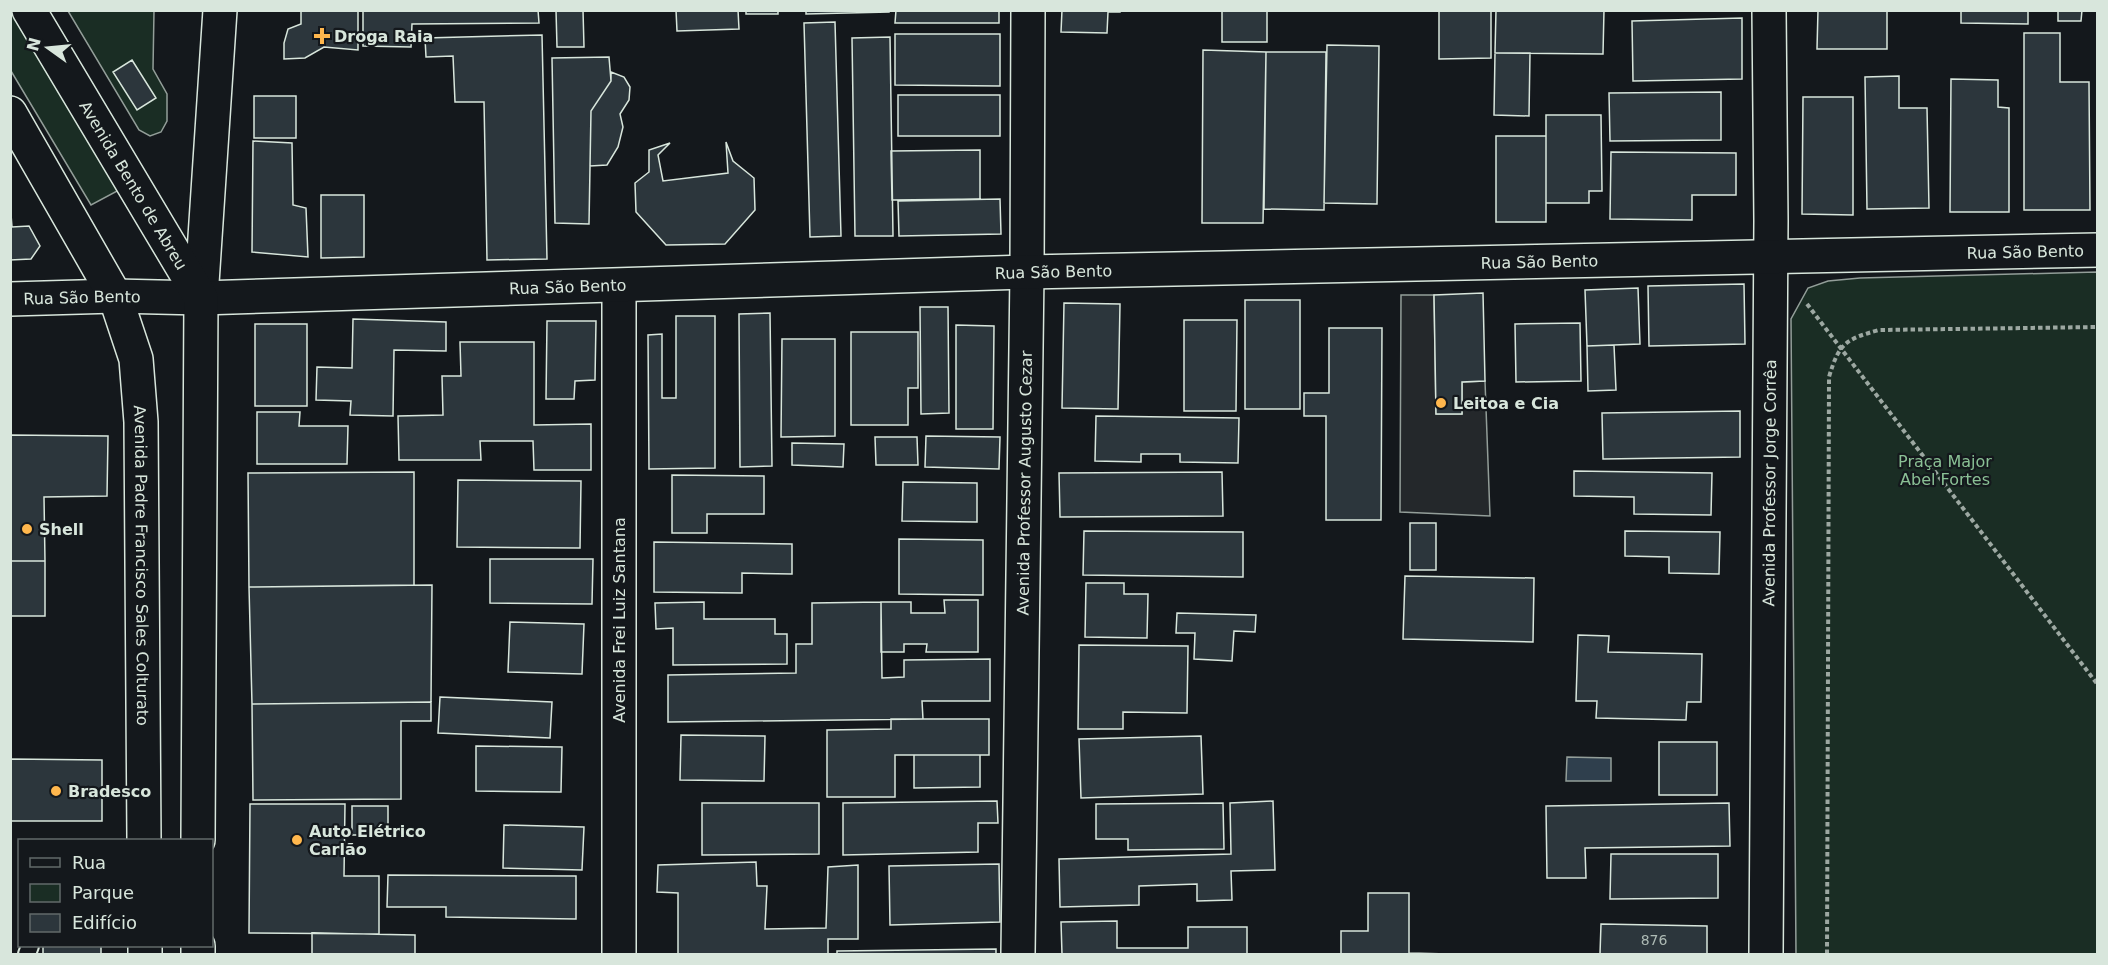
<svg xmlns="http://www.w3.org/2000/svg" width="2108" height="965" font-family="'DejaVu Sans',sans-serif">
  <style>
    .green { fill: #1a2d24; stroke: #939e99; stroke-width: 1.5 }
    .parking { fill: #24282b; stroke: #939e99; stroke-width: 1.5 }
    .water { fill: #2f3f4d; stroke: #939e99; stroke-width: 1.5 }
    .building { fill: #2c363c; stroke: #d8e6dc; stroke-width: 1.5 }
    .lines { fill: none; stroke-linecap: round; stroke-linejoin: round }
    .service-casing { stroke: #d8e6dc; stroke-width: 20 }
    .minor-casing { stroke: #d8e6dc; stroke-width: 36 }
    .tertiary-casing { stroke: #d8e6dc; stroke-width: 36 }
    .secondary-casing { stroke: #d8e6dc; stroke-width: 36 }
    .path { stroke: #9da8a2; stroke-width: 4; stroke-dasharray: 4.5 3; stroke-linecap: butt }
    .service { stroke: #14181c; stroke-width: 16 }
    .minor { stroke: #14181c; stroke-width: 33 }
    .tertiary { stroke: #14181c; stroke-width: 33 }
    .secondary { stroke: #14181c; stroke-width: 33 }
    .poi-dot { fill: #ffb74d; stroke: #14181c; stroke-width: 2 }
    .labels { text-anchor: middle; stroke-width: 4.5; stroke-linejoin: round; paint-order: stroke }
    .number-label { font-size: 14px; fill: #adbab4 }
    .poi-label { font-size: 16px; font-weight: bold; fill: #d8e6dc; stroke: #14181c; text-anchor: start }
    .street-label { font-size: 16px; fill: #d8e6dc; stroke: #14181c }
    .park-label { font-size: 16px; fill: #8ac095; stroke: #14181c }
  </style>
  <rect width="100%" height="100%" fill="#14181c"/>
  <path class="green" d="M 11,11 L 14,11 L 121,189 L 91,205 L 11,71 Z
    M 68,11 L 154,11 L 153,69 L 167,94 L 167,121 L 161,132 L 150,136 L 139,130 Z
    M 2097,272 L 2097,954 L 1796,954 L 1791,319 L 1808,288 L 1828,281 L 1860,278 Z"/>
  <path class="parking" d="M 1401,295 L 1434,295 L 1436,414 L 1462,414 L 1462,382 L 1485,381 L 1490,516 L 1400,512 Z"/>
  <path class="water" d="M 1567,757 L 1611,758 L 1611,781 L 1566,781 Z"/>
  <path class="building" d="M 301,10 L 358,10 L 358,50 L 324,47 L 305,58 L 284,59 L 284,43 L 288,29 L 301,24 Z
    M 363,10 L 538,10 L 539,23 L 412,24 L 411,47 L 363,46 Z
    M 556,10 L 583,10 L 584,47 L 557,47 Z
    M 676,10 L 738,10 L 739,29 L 677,31 Z
    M 746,10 L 778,10 L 778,14 L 746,14 Z
    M 806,10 L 889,10 L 889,12 L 806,14 Z
    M 896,10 L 999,10 L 999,23 L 895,23 Z
    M 1062,10 L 1120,10 L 1120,12 L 1108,12 L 1107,33 L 1061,32 Z
    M 1222,10 L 1267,10 L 1267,42 L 1222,42 Z
    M 1439,10 L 1491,10 L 1491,58 L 1439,59 Z
    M 1496,10 L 1604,10 L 1603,54 L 1495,53 Z
    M 1818,10 L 1887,10 L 1887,49 L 1817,49 Z
    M 1961,10 L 2028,10 L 2028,24 L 1961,23 Z
    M 2058,10 L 2082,10 L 2081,21 L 2058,21 Z
    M 1742,18 L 1742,79 L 1633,81 L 1632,21 Z
    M 835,22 L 841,236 L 810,237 L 804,23 Z
    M 2024,33 L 2060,33 L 2060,82 L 2089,82 L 2090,210 L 2024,210 Z
    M 895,34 L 1000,34 L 1000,86 L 895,85 Z
    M 542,35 L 547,259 L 487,260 L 484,102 L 455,102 L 453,56 L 426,57 L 425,38 Z
    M 890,37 L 893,236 L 855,236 L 852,38 Z
    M 1327,45 L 1379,46 L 1377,204 L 1324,203 Z
    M 1203,50 L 1266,52 L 1263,223 L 1202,223 Z
    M 1266,52 L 1326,52 L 1324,210 L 1264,209 Z
    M 1495,53 L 1530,53 L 1529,116 L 1494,115 Z
    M 609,57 L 611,81 L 591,111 L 589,224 L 555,223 L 552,58 Z
    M 132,60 L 156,98 L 137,110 L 113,72 Z
    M 611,72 L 624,77 L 630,87 L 629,100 L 620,114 L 623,127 L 618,147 L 607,165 L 590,166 L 591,111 L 611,81 Z
    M 1899,76 L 1899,108 L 1927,108 L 1929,208 L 1867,209 L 1865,77 Z
    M 1951,79 L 1998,80 L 1998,107 L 2009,108 L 2009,212 L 1950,212 Z
    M 1721,92 L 1721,140 L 1610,141 L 1609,93 Z
    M 898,95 L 1000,95 L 1000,136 L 898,136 Z
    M 254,96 L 296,96 L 296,138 L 254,138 Z
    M 1803,97 L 1853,97 L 1853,215 L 1802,214 Z
    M 1546,115 L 1601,115 L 1602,191 L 1589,191 L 1589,203 L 1546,203 Z
    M 1496,136 L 1546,136 L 1546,222 L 1496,222 Z
    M 253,141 L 292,143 L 293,205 L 306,208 L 308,257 L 252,252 Z
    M 726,142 L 733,161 L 754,178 L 755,210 L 725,244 L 666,245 L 636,212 L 635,183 L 649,172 L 649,150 L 670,143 L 658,155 L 663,181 L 728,173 Z
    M 980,150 L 980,199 L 892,200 L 891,151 Z
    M 1611,152 L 1736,153 L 1736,195 L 1692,195 L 1692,220 L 1610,219 Z
    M 321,195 L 364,195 L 364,257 L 321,258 Z
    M 1000,199 L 1001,234 L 899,236 L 898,201 Z
    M 10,202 L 12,227 L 29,226 L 40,246 L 31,259 L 10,260 Z
    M 1744,284 L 1745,344 L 1649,346 L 1648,286 Z
    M 1638,288 L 1640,344 L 1587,346 L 1585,290 Z
    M 1483,293 L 1485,381 L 1462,382 L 1462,414 L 1436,414 L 1434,295 Z
    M 1245,300 L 1300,300 L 1300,409 L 1245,409 Z
    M 1064,303 L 1120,304 L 1118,409 L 1062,408 Z
    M 920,307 L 948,307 L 949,413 L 921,414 Z
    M 770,313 L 772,466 L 740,467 L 739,314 Z
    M 676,316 L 715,316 L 715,468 L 649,469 L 648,335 L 662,334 L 662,398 L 676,398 Z
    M 353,319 L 446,322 L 446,351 L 394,350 L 393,416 L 350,415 L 351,401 L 316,400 L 317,367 L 352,368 Z
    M 1184,320 L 1237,320 L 1236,411 L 1184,411 Z
    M 547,321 L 596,321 L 595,380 L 575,381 L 574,399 L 546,399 Z
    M 1580,323 L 1581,381 L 1516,382 L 1515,324 Z
    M 255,324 L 307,324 L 307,406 L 255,406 Z
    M 956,325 L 994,326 L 993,429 L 956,429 Z
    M 1329,328 L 1382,328 L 1381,520 L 1326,520 L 1326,416 L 1304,416 L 1304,393 L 1329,393 Z
    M 851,332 L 918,332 L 918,388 L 908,388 L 908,425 L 851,425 Z
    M 782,339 L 835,339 L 835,436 L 781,437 Z
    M 460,342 L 534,342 L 534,425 L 591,424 L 591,470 L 534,470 L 533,441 L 480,441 L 481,460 L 399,460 L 398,416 L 443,415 L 442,376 L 461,376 Z
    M 1614,345 L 1616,390 L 1588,391 L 1587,346 Z
    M 1740,411 L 1740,457 L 1603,459 L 1602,413 Z
    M 257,412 L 300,412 L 299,426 L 348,426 L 347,464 L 257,464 Z
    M 1096,416 L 1239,418 L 1238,463 L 1180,462 L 1180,454 L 1141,454 L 1141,462 L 1095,461 Z
    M 10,435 L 108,436 L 107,496 L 44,497 L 45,561 L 10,561 Z
    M 926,436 L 1000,437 L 999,469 L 925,467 Z
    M 875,437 L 917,437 L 918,465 L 876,465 Z
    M 792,443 L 844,444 L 843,467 L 792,465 Z
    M 1574,471 L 1712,473 L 1711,515 L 1634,514 L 1634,497 L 1574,496 Z
    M 414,472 L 414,585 L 249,587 L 248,473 Z
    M 1222,472 L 1223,516 L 1060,517 L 1059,473 Z
    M 672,475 L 764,476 L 764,514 L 707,514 L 707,533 L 672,533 Z
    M 458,480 L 581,481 L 580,548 L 457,547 Z
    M 903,482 L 977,483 L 977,522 L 902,521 Z
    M 1410,523 L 1436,523 L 1436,570 L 1410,570 Z
    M 1084,531 L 1243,532 L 1243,577 L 1083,575 Z
    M 1625,531 L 1720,532 L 1719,574 L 1669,573 L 1669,557 L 1625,556 Z
    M 899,539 L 983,540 L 983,595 L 899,594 Z
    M 654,542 L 792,544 L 792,574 L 742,573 L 742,593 L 654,592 Z
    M 490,559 L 593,559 L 592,604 L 490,603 Z
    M 10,561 L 45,561 L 45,616 L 10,616 Z
    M 1405,576 L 1534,578 L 1533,642 L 1403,639 Z
    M 1086,583 L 1124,583 L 1124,594 L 1148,594 L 1147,638 L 1085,637 Z
    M 432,585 L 431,702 L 252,704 L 249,587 Z
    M 944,600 L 978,600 L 978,652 L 926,652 L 927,644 L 904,644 L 904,652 L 881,652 L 881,602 L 911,602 L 911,613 L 945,613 Z
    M 704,602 L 704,619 L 775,619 L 775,634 L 787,634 L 787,664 L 673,665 L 673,628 L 656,629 L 655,603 Z
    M 881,602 L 882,678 L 904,677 L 904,660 L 990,659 L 990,701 L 922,701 L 923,719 L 668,722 L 668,675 L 796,673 L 796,644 L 812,644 L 812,603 Z
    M 1177,613 L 1256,615 L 1255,632 L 1234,631 L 1232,661 L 1194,659 L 1195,633 L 1176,633 Z
    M 510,622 L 584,624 L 582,674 L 508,672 Z
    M 1578,635 L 1609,636 L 1608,652 L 1702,654 L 1701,702 L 1687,702 L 1686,720 L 1596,718 L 1597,701 L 1576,701 Z
    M 1079,645 L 1188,646 L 1187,713 L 1123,712 L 1123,729 L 1078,729 Z
    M 440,697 L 552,702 L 550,738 L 438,733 Z
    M 431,702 L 431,721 L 401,721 L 401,799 L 253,800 L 252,704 Z
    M 891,719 L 989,719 L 989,755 L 895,755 L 895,797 L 827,797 L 827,730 L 891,729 Z
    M 681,735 L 765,736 L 764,781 L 680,780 Z
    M 1201,736 L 1203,794 L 1081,798 L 1079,739 Z
    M 1659,742 L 1717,742 L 1717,795 L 1659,795 Z
    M 476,746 L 562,747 L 561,792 L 476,791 Z
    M 914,755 L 980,755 L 980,787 L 914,788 Z
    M 10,759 L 102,760 L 102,821 L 10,821 Z
    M 997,801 L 998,823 L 978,823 L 978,852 L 843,855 L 843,803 Z
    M 1273,801 L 1275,870 L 1231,871 L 1232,900 L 1197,901 L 1197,884 L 1139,886 L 1139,905 L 1060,907 L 1059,859 L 1231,854 L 1230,803 Z
    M 702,803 L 819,803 L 819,854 L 702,855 Z
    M 1223,803 L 1224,849 L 1128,850 L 1128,839 L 1096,839 L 1096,804 Z
    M 1729,803 L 1730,846 L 1585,848 L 1586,878 L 1547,878 L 1546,806 Z
    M 250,804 L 345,804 L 344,876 L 379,876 L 379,934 L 249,933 Z
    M 352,806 L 388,806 L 388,835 L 352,835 Z
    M 504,825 L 584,827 L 582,870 L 503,868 Z
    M 1611,854 L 1718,854 L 1718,898 L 1610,899 Z
    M 756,862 L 757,886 L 767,886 L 765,929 L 826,928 L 828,867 L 858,865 L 858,939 L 828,939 L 828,954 L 678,954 L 678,893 L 657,892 L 658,865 Z
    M 999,864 L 1000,922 L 890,925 L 889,866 Z
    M 388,875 L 576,876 L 576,919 L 446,917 L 446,907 L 387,907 Z
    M 1368,893 L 1409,893 L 1409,953 L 1449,954 L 1341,954 L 1341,931 L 1368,931 Z
    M 1117,921 L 1117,948 L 1188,948 L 1188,927 L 1247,927 L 1247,954 L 1062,954 L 1061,922 Z
    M 1601,924 L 1707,926 L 1707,954 L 1600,954 Z
    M 312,933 L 415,935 L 415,954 L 312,954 Z
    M 43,946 L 101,946 L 101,954 L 43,954 Z
    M 996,949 L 996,954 L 837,954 L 837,951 Z"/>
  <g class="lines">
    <defs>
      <path id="service" d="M 27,954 L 30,946"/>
      <g id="minor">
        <path d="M 619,286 L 619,954"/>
        <path id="s1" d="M 1018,954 L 1027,272 L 1028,10"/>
        <path id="s2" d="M 1766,954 L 1771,221 L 1769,10"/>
      </g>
      <g id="tertiary">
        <path d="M 201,298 L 220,10"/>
        <path id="s3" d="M 10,299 L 115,296 L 201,298 L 1027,272 L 2098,250"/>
      </g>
      <g id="secondary">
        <path id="s4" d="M 29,10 L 201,298 L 198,840"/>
        <path id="s5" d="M 10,113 L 115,296 L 136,359 L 141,422 L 144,840"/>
        <path d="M 145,946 L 145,954"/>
        <path d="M 198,954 L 198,946"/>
      </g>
    </defs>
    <use href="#service" class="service-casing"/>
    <use href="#minor" class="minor-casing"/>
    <use href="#tertiary" class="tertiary-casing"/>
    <use href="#secondary" class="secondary-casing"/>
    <path class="path" d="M 1807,304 L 2098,685
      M 1827,954 L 1829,377 C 1839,343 1846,339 1879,330 L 2098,327"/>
    <use href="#service" class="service"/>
    <use href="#minor" class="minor"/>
    <use href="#tertiary" class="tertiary"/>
    <use href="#secondary" class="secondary"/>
  </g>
  <g class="poi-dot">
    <path d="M319 27h6v6h6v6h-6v6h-6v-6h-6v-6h6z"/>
    <circle cx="1441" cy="403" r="6"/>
    <circle cx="27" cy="529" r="6"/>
    <circle cx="56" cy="791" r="6"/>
    <circle cx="297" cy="840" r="6"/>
  </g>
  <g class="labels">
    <g class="number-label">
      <text x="1654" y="945">876</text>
    </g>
    <g class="poi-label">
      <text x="334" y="42">Droga Raia</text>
      <text x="1453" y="409">Leitoa e Cia</text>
      <text x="39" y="535">Shell</text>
      <text x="68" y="797">Bradesco</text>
      <text x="309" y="837">Auto Elétrico<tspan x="309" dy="18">Carlão</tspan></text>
    </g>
    <g class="street-label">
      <text dy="6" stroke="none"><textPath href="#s4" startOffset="204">Avenida Bento de Abreu</textPath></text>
      <text dy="6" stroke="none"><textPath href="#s3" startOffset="2016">Rua São Bento</textPath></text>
      <text dy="6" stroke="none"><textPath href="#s3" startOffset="1530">Rua São Bento</textPath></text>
      <text dy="6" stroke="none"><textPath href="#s3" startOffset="1044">Rua São Bento</textPath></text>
      <text dy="6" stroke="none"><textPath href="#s3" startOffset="558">Rua São Bento</textPath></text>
      <text dy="6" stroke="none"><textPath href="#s3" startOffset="72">Rua São Bento</textPath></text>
      <text dy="6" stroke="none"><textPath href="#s2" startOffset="471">Avenida Professor Jorge Corrêa</textPath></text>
      <text dy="6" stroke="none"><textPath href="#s1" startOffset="471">Avenida Professor Augusto Cezar</textPath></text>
      <text dy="6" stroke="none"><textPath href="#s5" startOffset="484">Avenida Padre Francisco Sales Colturato</textPath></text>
      <text transform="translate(619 620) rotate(-90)" y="6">Avenida Frei Luiz Santana</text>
    </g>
    <g class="park-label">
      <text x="1945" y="467">Praça Major<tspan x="1945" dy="18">Abel Fortes</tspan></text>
    </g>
  </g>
  <rect width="2108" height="965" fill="none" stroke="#d8e6dc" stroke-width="24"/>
  <rect x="18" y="839" width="195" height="108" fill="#14181c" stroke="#626a69" stroke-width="1.5"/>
  <rect x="30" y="858" width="30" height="9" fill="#14181c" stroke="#626a69" stroke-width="1.5"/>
  <text x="72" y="869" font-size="18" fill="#d8e6dc">Rua</text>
  <rect x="30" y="884" width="30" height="18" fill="#1a2d24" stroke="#626a69" stroke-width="1.5"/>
  <text x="72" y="899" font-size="18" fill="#d8e6dc">Parque</text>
  <rect x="30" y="914" width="30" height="18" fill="#2c363c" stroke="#626a69" stroke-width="1.5"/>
  <text x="72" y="929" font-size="18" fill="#d8e6dc">Edifício</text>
  <g transform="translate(48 48) rotate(285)" stroke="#14181c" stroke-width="4.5" paint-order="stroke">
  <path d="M0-4.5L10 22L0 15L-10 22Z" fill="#d8e6dc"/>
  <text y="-9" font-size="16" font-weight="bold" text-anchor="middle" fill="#d8e6dc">N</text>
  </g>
</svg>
